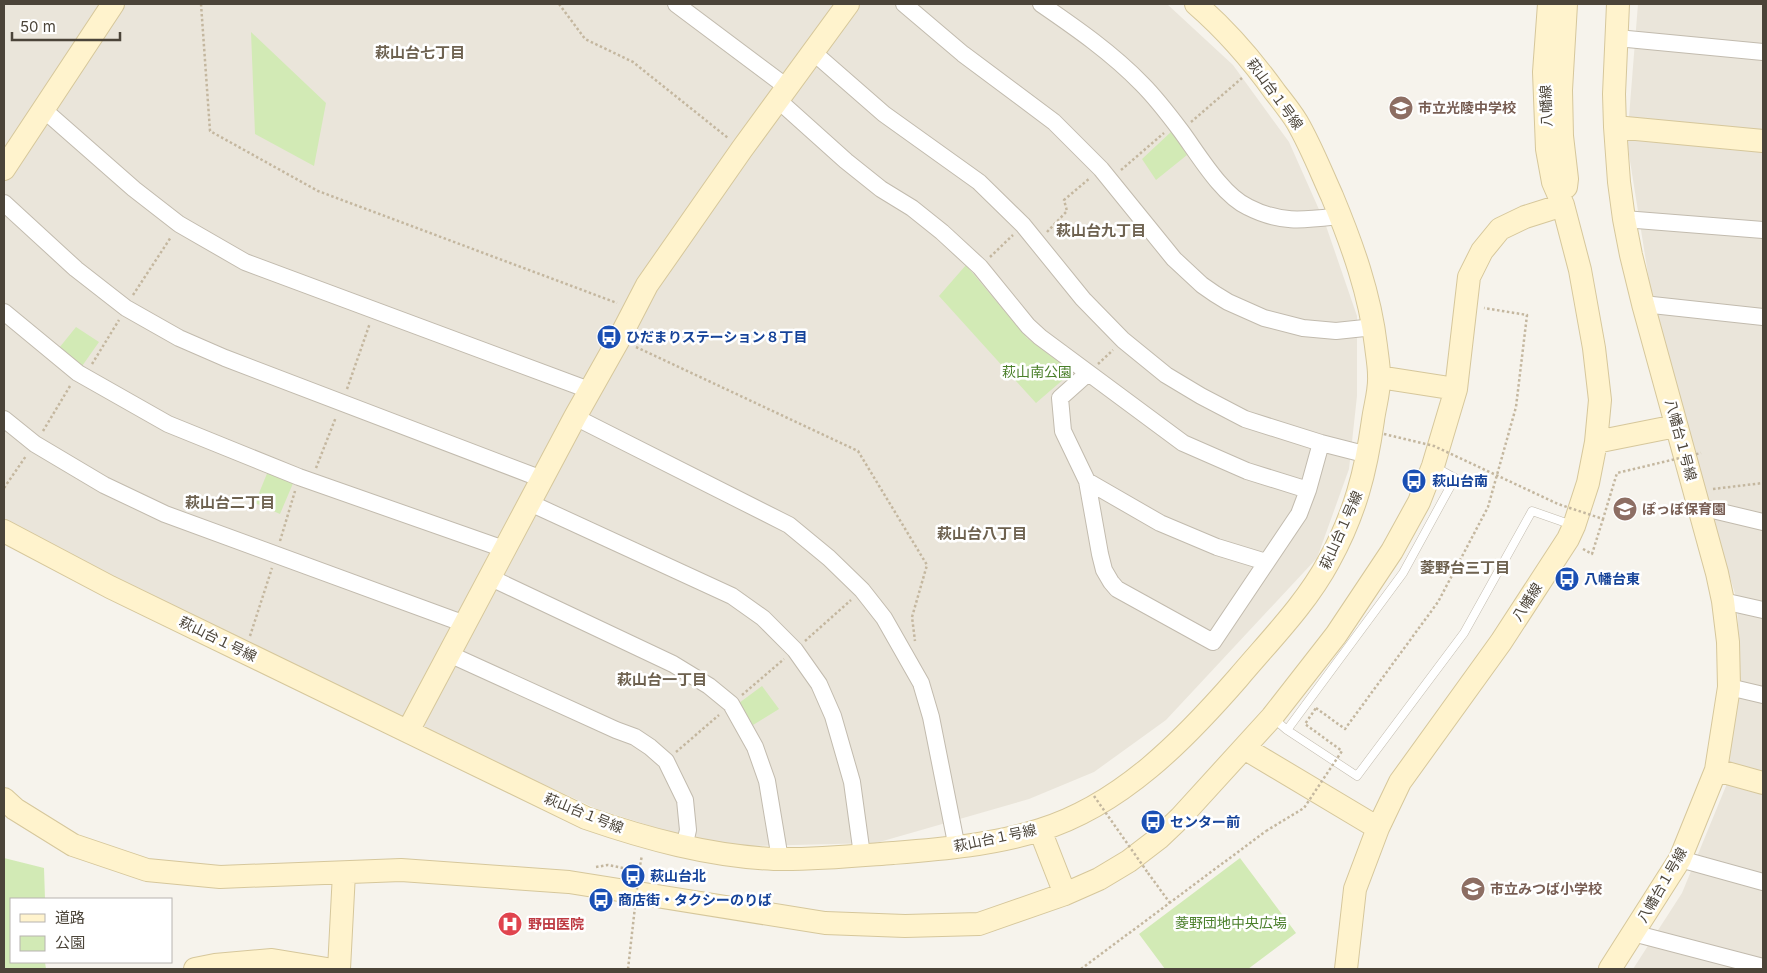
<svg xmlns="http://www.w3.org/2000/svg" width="1767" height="973" font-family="Inter,'Noto Sans JP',sans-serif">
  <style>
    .residential { fill: #eae5da }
    .green { fill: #d2eab5 }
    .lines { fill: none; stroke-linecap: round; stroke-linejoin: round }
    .lane-casing { stroke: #c2bbae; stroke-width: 9 }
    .street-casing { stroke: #c2bbae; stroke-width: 18 }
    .secondary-casing { stroke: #d6c79b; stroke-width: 24 }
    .path { stroke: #c4b79f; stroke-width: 2.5; stroke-dasharray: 2.5 2.5; stroke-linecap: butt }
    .lane { stroke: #fff; stroke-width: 8 }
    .street { stroke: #fff; stroke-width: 16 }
    .secondary { stroke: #fff3cd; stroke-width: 22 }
    .path-bridge { stroke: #c4b79f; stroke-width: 2.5; stroke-dasharray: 2.5 2.5; stroke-linecap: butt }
    .labels { text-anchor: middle; stroke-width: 5; stroke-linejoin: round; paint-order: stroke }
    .street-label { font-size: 14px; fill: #4b4439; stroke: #fff }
    .education-label { font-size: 14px; font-weight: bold; fill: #785e54; stroke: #fff; text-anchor: start }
    .transit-label { font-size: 14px; font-weight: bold; fill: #164399; stroke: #fff; text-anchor: start }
    .park-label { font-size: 14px; fill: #4a7f2a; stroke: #fff }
    .health-label { font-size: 14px; font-weight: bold; fill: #be3a42; stroke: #fff; text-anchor: start }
    .neighbourhood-label { font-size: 15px; font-weight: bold; fill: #6e6250; stroke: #fff }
  </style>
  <rect width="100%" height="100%" fill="#f6f3ec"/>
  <path class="residential" d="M 4,4 L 1167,4 L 1233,65 L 1289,142 L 1325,223 L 1357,316 L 1357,396 L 1349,469 L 1317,558 L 1166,720 L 1094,772 L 1029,799 L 876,843 L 748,846 L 695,840 L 597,809 L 123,590 L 4,523 Z
    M 1638,4 L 1763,4 L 1763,969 L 1633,969 L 1682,893 L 1726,786 L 1740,676 L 1737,600 L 1715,529 L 1655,318 L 1627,142 Z"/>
  <path class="green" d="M 251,32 L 326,103 L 314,166 L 255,134 Z
    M 1172,131 L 1187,155 L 1156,180 L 1142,159 Z
    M 966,265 L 1027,338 L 1072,372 L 1036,403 L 939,296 Z
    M 76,327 L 99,342 L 80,369 L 55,353 Z
    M 268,471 L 294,481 L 280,514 L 255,503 Z
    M 762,686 L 779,709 L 753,725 L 739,703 Z
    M 4,858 L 44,868 L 45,899 L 11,899 L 11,962 L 45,962 L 46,969 L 4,969 Z
    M 1240,858 L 1296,933 L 1248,969 L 1165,969 L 1139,934 Z"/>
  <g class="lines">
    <defs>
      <path id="lane" d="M 1273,718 L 1287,730 L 1357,776 L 1464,633 L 1532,511 L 1572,525
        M 1287,730 L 1403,573 L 1455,478 L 1435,467"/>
      <path id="street" d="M 676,4 L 788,88
        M 904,4 L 963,54 L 1054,122 L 1101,169 L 1174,259 L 1202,285 L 1215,294 L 1228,302 L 1264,318 L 1303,328 L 1336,331 L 1374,327
        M 1041,4 C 1076,28 1112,53 1142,84 C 1156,98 1169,115 1181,131 C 1198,154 1222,195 1248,207 C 1281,224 1305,220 1340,216
        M 1617,38 L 1763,52
        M 813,52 L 884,114 L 979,182 L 1023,225 L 1083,299 L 1123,340 L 1166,375 L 1201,396 L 1245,419 L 1321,443 L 1368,455
        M 778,100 L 846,161 L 881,189 L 912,208 L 942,232 L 980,267 L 1028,326 L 1040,337 L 1183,443 L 1247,471 L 1308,490
        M 44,110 L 134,189 L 179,224 L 245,262 L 589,390
        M 4,203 L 76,269 L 126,308 L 179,338 L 225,358 L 542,479
        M 1624,219 L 1763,230
        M 1643,304 L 1763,317
        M 4,312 L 78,373 L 168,424 L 299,477 L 504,549
        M 1088,373 L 1060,398 L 1063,431 L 1087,481 L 1100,554 L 1104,570 L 1111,582 L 1117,589 L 1213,642 L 1299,514 L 1308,490 L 1321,443
        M 575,417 L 789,525 L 829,558 L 862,590 L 884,618 L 921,683 L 931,717 L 957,848
        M 4,419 L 35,444 L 104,485 L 165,514 L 465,624
        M 1087,481 L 1160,523 L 1217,547 L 1266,562
        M 530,503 L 732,596 L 763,618 L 795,650 L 819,684 L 833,716 L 852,782 L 862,855
        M 1700,507 L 1763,522
        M 489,577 L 673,664 L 709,686 L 731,704 L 755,747 L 767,781 L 780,859
        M 1723,601 L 1763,610
        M 449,654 L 616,730 L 635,737 L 650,747 L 666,761 L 685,800 L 688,830 L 684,847
        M 1729,687 L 1763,695
        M 1680,859 L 1763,882
        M 1633,933 L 1763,967"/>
      <path id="secondary" d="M 1566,4 L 1561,90 L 1562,136 L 1567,179 L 1566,187
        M 1615,127 L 1763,141
        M 4,169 L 113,4
        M 1379,377 L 1456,389
        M 1596,442 L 1676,426
        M 4,531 L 110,587 L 586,818 C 647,839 709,856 774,859 C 813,860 854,856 893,853 C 942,849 992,845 1040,830 C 1121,805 1184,740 1238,678 C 1270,640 1306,604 1329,561 C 1355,514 1366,471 1373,420 C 1375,405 1380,390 1379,375 C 1379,366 1377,355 1376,346 C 1370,294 1352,244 1332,196 C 1321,172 1311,146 1297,122 C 1291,112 1283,102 1275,92 C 1252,60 1226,30 1196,4
        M 408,731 L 575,417 L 619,339 L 647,285 L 742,149 L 848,4
        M 1244,748 L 1378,828
        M 1716,770 L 1763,783
        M 4,799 L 15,809 L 73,845 L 147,870 L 220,877 L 401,870 L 569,882 L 825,923 L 905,926 L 979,924 L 1065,894 L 1099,879 L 1129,861 L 1159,838 L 1180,818 L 1272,717 L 1336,635 L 1392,551 L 1419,502 L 1433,466 L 1456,389 L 1469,277 L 1482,251 L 1500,229 L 1525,217 L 1563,205
        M 1040,830 L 1065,894
        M 195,969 L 215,965 L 272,960 L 327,969
        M 339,969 L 344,873
        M 1346,969 L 1355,889 L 1378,828 L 1400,782 L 1501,642 L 1568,539 L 1574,526 L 1588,483 L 1596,442 L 1600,400 L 1594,348 L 1580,270 L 1563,205 L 1553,182 L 1547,149 L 1544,72 L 1549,4
        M 1610,969 L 1680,859 L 1716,770 L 1729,687 L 1728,642 L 1723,601 L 1717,573 L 1643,304 L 1631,255 L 1624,219 L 1619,182 L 1615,127 L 1614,94 L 1618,4"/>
    </defs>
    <use href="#lane" class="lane-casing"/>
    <use href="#street" class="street-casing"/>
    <use href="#secondary" class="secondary-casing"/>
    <path class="path" d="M 201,4 L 210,131 L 318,191 L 617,303
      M 559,4 L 585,39 L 633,62 L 728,138
      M 1191,122 L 1242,78
      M 1121,170 L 1164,133
      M 1047,232 L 1067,211 L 1064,200 L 1090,178
      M 990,257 L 1013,235
      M 133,295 L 171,237
      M 636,347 L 858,451 L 927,565 L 912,617 L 915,641
      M 92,364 L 119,320
      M 1098,364 L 1113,350
      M 347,389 L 370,323
      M 43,431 L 70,386
      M 316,468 L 336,417
      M 4,488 L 26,456
      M 1713,489 L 1763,483
      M 280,541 L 295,491
      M 1583,549 L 1592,554 L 1603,519
      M 250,636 L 272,568
      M 805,641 L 851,600
      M 742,695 L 784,659
      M 1316,708 L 1345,729 L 1438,602 L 1488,507 L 1516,407 L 1527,315 L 1484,308
      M 676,752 L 719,715
      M 596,867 L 608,865 L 639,871 L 642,855
      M 1148,873 L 1170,903
      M 1081,969 L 1266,831"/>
    <use href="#lane" class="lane"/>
    <use href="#street" class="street"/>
    <use href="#secondary" class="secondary"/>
    <path class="path-bridge" d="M 1384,434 L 1434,446 L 1558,504 L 1603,519 L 1617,473 L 1701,453
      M 1094,796 L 1148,873
      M 1266,831 L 1304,808 L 1342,751 L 1305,724 L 1316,708
      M 628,969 L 639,871"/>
  </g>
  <defs>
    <symbol id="school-disc" viewBox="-11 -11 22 22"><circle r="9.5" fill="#8d6e63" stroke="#fff"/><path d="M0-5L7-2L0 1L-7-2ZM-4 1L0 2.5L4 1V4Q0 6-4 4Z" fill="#fff"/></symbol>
    <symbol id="bus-disc" viewBox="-11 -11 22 22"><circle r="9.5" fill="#1a4fb4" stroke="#fff"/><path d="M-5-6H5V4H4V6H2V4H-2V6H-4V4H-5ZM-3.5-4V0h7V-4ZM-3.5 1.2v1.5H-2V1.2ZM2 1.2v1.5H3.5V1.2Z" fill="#fff"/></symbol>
    <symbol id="hospital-disc" viewBox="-11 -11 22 22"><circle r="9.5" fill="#e0444e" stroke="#fff"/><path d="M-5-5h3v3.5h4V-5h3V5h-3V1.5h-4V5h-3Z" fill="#fff"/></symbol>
  </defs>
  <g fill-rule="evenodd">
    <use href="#school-disc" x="1387" y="94" width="28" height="28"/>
    <use href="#bus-disc" x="595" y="323" width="28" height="28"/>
    <use href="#bus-disc" x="1400" y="467" width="28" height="28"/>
    <use href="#school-disc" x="1611" y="495" width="28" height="28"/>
    <use href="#bus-disc" x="1553" y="565" width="28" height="28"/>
    <use href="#bus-disc" x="1139" y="808" width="28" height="28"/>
    <use href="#bus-disc" x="619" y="862" width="28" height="28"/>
    <use href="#school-disc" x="1459" y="875" width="28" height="28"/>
    <use href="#bus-disc" x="587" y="886" width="28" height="28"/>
    <use href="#hospital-disc" x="496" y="910" width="28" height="28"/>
  </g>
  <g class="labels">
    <g class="street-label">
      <text transform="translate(1275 94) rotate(54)" y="5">萩山台１号線</text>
      <text transform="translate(1546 106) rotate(-92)" y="5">八幡線</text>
      <text transform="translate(1681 440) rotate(75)" y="5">八幡台１号線</text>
      <text transform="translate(1341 530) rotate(-66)" y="5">萩山台１号線</text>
      <text transform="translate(1527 602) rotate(-57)" y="5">八幡線</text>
      <text transform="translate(218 639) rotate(26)" y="5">萩山台１号線</text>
      <text transform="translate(584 813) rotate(22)" y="5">萩山台１号線</text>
      <text transform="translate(995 838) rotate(-12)" y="5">萩山台１号線</text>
      <text transform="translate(1662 885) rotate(-60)" y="5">八幡台１号線</text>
    </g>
    <g class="education-label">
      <text x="1418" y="113">市立光陵中学校</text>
      <text x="1642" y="514">ぽっぽ保育園</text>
      <text x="1490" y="894">市立みつば小学校</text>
    </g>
    <g class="transit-label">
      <text x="626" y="342">ひだまりステーション８丁目</text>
      <text x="1432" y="486">萩山台南</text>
      <text x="1584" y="584">八幡台東</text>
      <text x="1170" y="827">センター前</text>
      <text x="650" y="881">萩山台北</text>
      <text x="618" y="905">商店街・タクシーのりば</text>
    </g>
    <g class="park-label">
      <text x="1037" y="377">萩山南公園</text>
      <text x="1231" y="928">菱野団地中央広場</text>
    </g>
    <g class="health-label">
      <text x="528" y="929">野田医院</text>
    </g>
    <g class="neighbourhood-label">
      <text x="420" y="58">萩山台七丁目</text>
      <text x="1101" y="236">萩山台九丁目</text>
      <text x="230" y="508">萩山台二丁目</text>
      <text x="982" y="539">萩山台八丁目</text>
      <text x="1465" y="573">菱野台三丁目</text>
      <text x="662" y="685">萩山台一丁目</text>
    </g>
  </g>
  <rect width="1767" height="973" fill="none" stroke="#4b4439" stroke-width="10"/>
  <rect x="10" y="898" width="162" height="65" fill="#ffffff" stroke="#b7b4b0"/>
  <rect x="20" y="914" width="25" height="8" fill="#fff3cd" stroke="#b7b4b0"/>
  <text x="55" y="923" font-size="15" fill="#4b4439">道路</text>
  <rect x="20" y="936" width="25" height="15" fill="#d2eab5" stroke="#b7b4b0"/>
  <text x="55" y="948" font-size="15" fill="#4b4439">公園</text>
  <path d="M12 32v8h108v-8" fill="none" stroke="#4b4439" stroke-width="2.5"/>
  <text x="20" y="32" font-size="15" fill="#4b4439" stroke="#ffffff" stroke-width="4" paint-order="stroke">50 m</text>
</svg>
